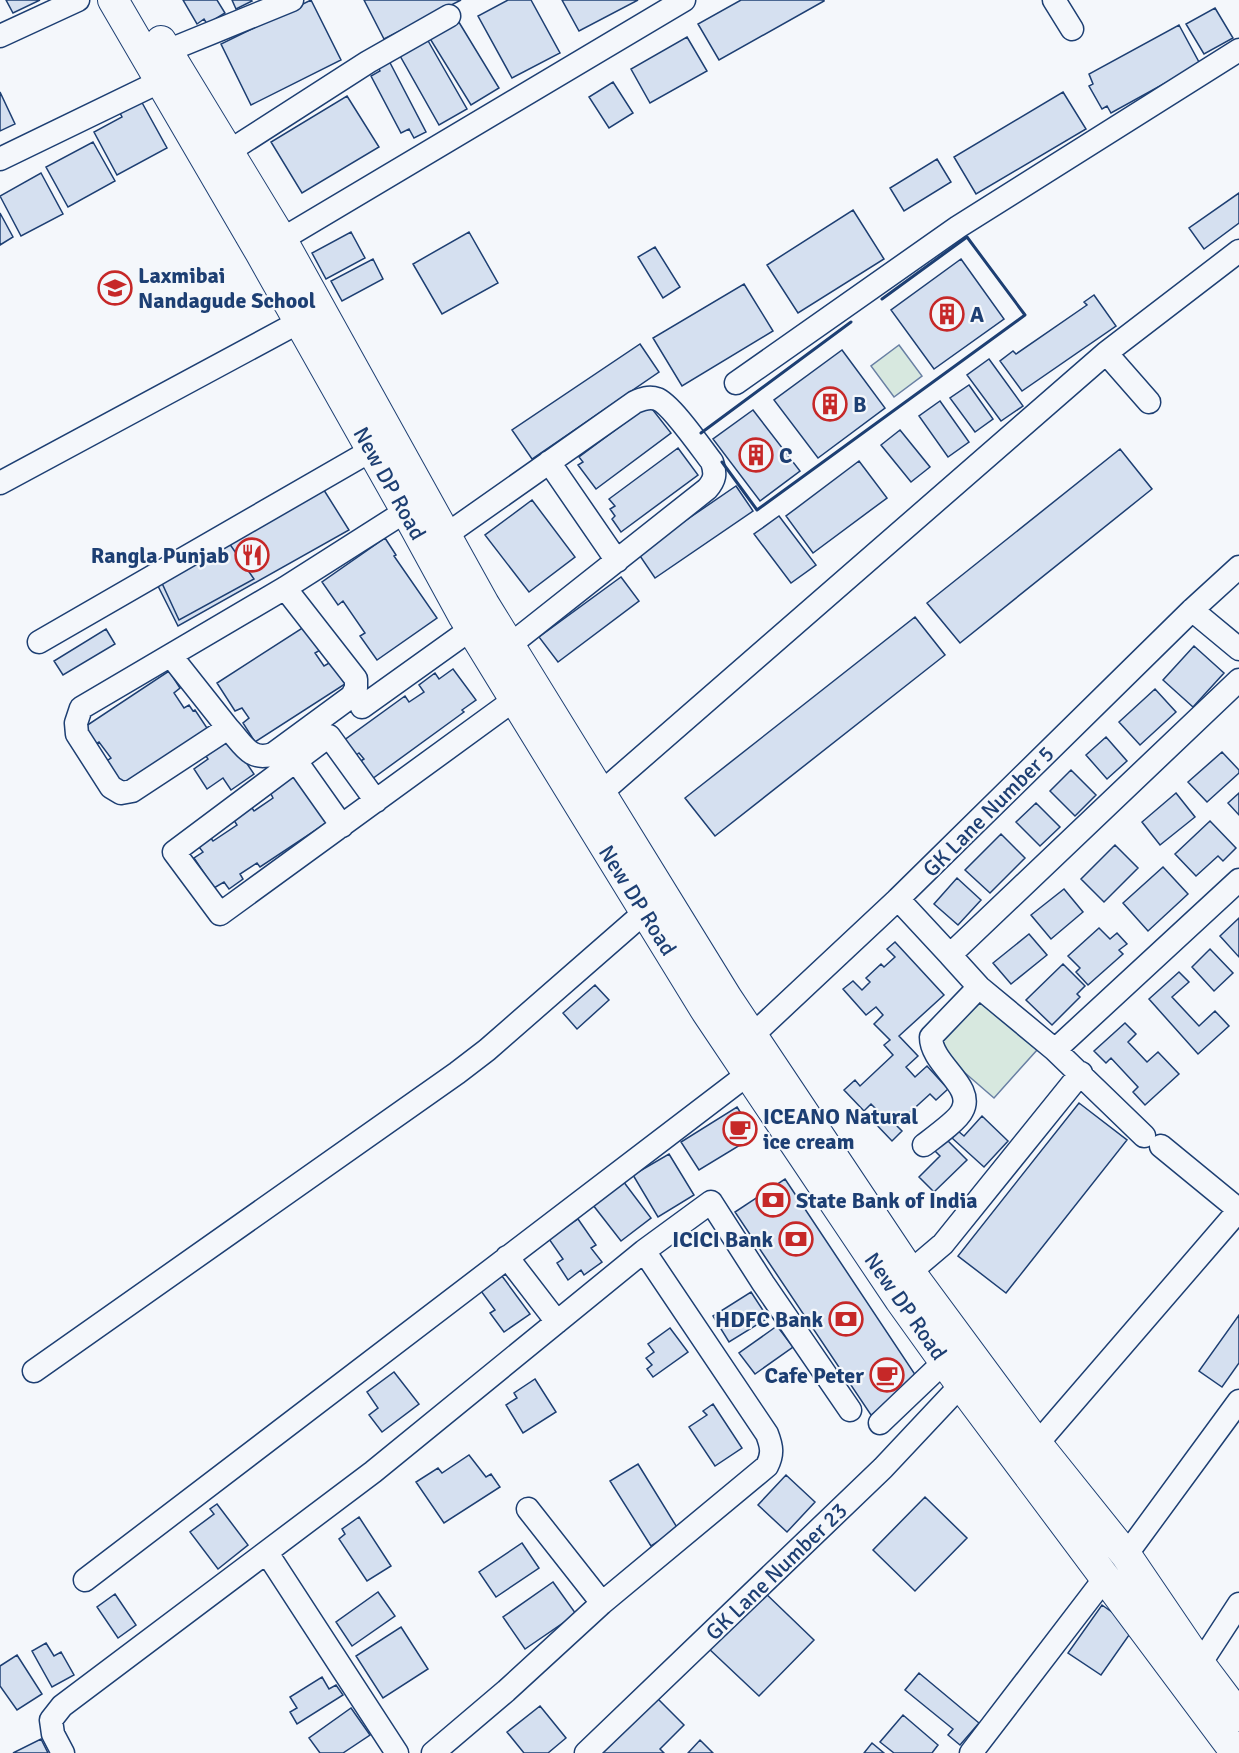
<svg xmlns="http://www.w3.org/2000/svg" width="1239" height="1753" font-family="Signika,sans-serif">
  <style>
    .green { fill: #d7e8df; stroke: #687fa3; stroke-width: 1.5 }
    .building { fill: #d5e0f0; stroke: #1d3f73; stroke-width: 1.5 }
    .lines { fill: none; stroke-linecap: round; stroke-linejoin: round }
    .minor-casing { stroke: #1d3f73; stroke-width: 25 }
    .major-casing { stroke: #1d3f73; stroke-width: 32 }
    .minor { stroke: #f4f7fb; stroke-width: 22 }
    .major { stroke: #f4f7fb; stroke-width: 30 }
    .wall { stroke: #1d3f73; stroke-width: 3 }
    .labels { text-anchor: middle; stroke-width: 4.5; stroke-linejoin: round; paint-order: stroke }
    .poi-label { font-size: 22px; font-weight: bold; fill: #1d3f73; stroke: #f4f7fb; text-anchor: start }
    .street-label { font-size: 22px; fill: #1d3f73; stroke: #f4f7fb }
  </style>
  <rect width="100%" height="100%" fill="#f4f7fb"/>
  <path class="green" d="M 899,345 L 922,376 L 894,397 L 871,366 Z
    M 978,998 L 1037,1050 L 994,1098 L 935,1047 Z"/>
  <path class="building" d="M 6,0 L 40,0 L 13,13 Z
    M 183,0 L 217,0 L 225,13 L 207,24 L 204,19 L 197,24 Z
    M 232,0 L 251,0 L 252,1 L 236,9 Z
    M 311,0 L 341,60 L 251,105 L 221,44 Z
    M 364,0 L 461,0 L 384,39 Z
    M 508,0 L 531,0 L 560,53 L 512,78 L 478,16 Z
    M 562,0 L 638,0 L 579,31 Z
    M 741,0 L 824,0 L 824,1 L 719,60 L 698,24 Z
    M 1215,8 L 1233,38 L 1204,54 L 1186,24 Z
    M 457,19 L 499,88 L 471,105 L 429,37 Z
    M 1179,25 L 1200,64 L 1111,113 L 1107,106 L 1102,109 L 1089,86 L 1093,84 L 1089,74 Z
    M 687,37 L 707,71 L 650,103 L 631,69 Z
    M 427,39 L 467,109 L 439,125 L 399,54 Z
    M 387,57 L 426,132 L 414,138 L 409,129 L 401,133 L 371,76 L 380,71 L 376,63 Z
    M 613,82 L 633,113 L 609,128 L 589,97 Z
    M 0,92 L 15,124 L 0,131 Z
    M 1063,92 L 1086,129 L 976,194 L 954,157 Z
    M 347,96 L 379,147 L 302,193 L 271,142 Z
    M 140,99 L 167,148 L 117,175 L 94,132 L 122,117 L 119,111 Z
    M 93,142 L 115,181 L 68,207 L 46,167 Z
    M 937,159 L 951,182 L 904,211 L 890,188 Z
    M 41,173 L 63,214 L 21,236 L 0,196 Z
    M 1239,193 L 1239,223 L 1204,249 L 1189,228 Z
    M 853,210 L 884,259 L 798,313 L 767,265 Z
    M 0,213 L 13,237 L 0,245 Z
    M 351,232 L 365,258 L 326,279 L 312,253 Z
    M 469,232 L 498,283 L 442,314 L 413,264 Z
    M 655,247 L 680,287 L 663,298 L 638,257 Z
    M 373,259 L 383,279 L 342,301 L 331,281 Z
    M 961,259 L 1004,319 L 934,369 L 891,310 Z
    M 744,284 L 773,331 L 682,386 L 653,338 Z
    M 1094,295 L 1116,326 L 1022,391 L 1000,361 L 1013,351 L 1016,354 L 1087,305 L 1084,302 Z
    M 640,344 L 659,372 L 532,459 L 512,430 Z
    M 842,350 L 885,408 L 818,458 L 774,400 Z
    M 989,359 L 1023,406 L 1001,421 L 967,375 Z
    M 969,385 L 993,419 L 975,432 L 950,398 Z
    M 940,401 L 969,442 L 948,457 L 919,416 Z
    M 649,405 L 671,433 L 596,489 L 578,465 L 583,462 L 579,457 Z
    M 753,410 L 800,471 L 760,501 L 713,439 Z
    M 900,430 L 930,467 L 911,482 L 881,445 Z
    M 678,448 L 698,475 L 621,532 L 612,519 L 615,516 L 610,509 L 615,506 L 609,499 Z
    M 1120,449 L 1152,489 L 960,643 L 927,603 Z
    M 859,461 L 887,498 L 813,553 L 786,516 Z
    M 736,486 L 753,511 L 655,578 L 638,553 Z
    M 322,487 L 349,530 L 178,626 L 155,580 Z
    M 532,500 L 575,557 L 529,592 L 485,535 Z
    M 779,516 L 816,565 L 791,583 L 754,534 Z
    M 385,538 L 396,555 L 394,556 L 437,618 L 377,660 L 360,636 L 365,633 L 343,601 L 338,605 L 322,582 Z
    M 229,543 L 254,579 L 179,620 L 161,581 Z
    M 621,577 L 639,601 L 558,662 L 539,637 Z
    M 915,617 L 945,655 L 715,836 L 685,798 Z
    M 307,625 L 322,649 L 315,653 L 324,666 L 331,662 L 345,684 L 255,742 L 243,723 L 249,718 L 242,708 L 235,711 L 217,683 Z
    M 106,629 L 115,644 L 63,675 L 54,661 Z
    M 1194,646 L 1224,673 L 1193,707 L 1163,680 Z
    M 453,669 L 476,700 L 462,710 L 464,712 L 372,779 L 359,762 L 364,759 L 359,753 L 355,756 L 343,741 L 405,696 L 409,702 L 424,692 L 419,685 L 435,673 L 439,679 Z
    M 169,671 L 180,688 L 174,693 L 184,708 L 189,705 L 193,711 L 195,710 L 209,731 L 123,788 L 105,762 L 111,758 L 99,742 L 94,745 L 83,728 Z
    M 1155,689 L 1176,712 L 1140,745 L 1119,722 Z
    M 226,733 L 254,774 L 231,790 L 223,778 L 207,789 L 194,769 L 208,759 L 202,750 Z
    M 1106,737 L 1127,761 L 1107,779 L 1086,755 Z
    M 1222,752 L 1239,770 L 1239,773 L 1207,802 L 1188,782 Z
    M 1071,770 L 1096,795 L 1075,816 L 1050,791 Z
    M 298,772 L 331,820 L 260,867 L 257,863 L 240,874 L 243,879 L 229,889 L 224,882 L 214,888 L 194,858 L 203,852 L 195,842 L 207,833 L 213,841 L 237,825 L 232,817 L 250,805 L 254,811 L 273,798 L 270,792 Z
    M 1176,793 L 1195,817 L 1160,845 L 1142,822 Z
    M 1239,793 L 1239,815 L 1228,803 Z
    M 1036,803 L 1060,827 L 1040,846 L 1016,822 Z
    M 1210,821 L 1236,848 L 1223,861 L 1218,856 L 1196,876 L 1175,854 Z
    M 1001,834 L 1025,858 L 990,893 L 965,870 Z
    M 1115,845 L 1138,868 L 1104,902 L 1081,879 Z
    M 1163,867 L 1188,894 L 1148,931 L 1123,903 Z
    M 957,878 L 981,900 L 958,925 L 934,904 Z
    M 1064,889 L 1083,912 L 1051,939 L 1031,915 Z
    M 1239,918 L 1239,957 L 1220,936 Z
    M 1099,928 L 1110,939 L 1117,933 L 1127,944 L 1119,950 L 1123,954 L 1088,985 L 1076,972 L 1080,968 L 1068,956 Z
    M 1029,934 L 1047,955 L 1011,984 L 993,963 Z
    M 895,942 L 944,995 L 899,1036 L 918,1056 L 906,1067 L 915,1077 L 927,1066 L 948,1089 L 936,1100 L 930,1094 L 896,1125 L 902,1131 L 892,1141 L 872,1120 L 880,1113 L 871,1104 L 864,1111 L 844,1090 L 855,1080 L 860,1086 L 893,1055 L 884,1045 L 890,1040 L 874,1024 L 883,1015 L 876,1007 L 866,1015 L 843,989 L 853,981 L 862,990 L 870,982 L 866,978 L 881,964 L 884,967 L 895,957 L 887,949 Z
    M 1210,949 L 1233,973 L 1214,991 L 1192,967 Z
    M 1063,964 L 1085,986 L 1077,994 L 1080,997 L 1052,1025 L 1026,1000 Z
    M 1179,972 L 1189,982 L 1172,997 L 1199,1026 L 1215,1011 L 1229,1026 L 1198,1054 L 1149,999 Z
    M 595,985 L 609,1000 L 577,1029 L 563,1013 Z
    M 1125,1023 L 1136,1034 L 1128,1042 L 1147,1062 L 1158,1052 L 1179,1074 L 1145,1105 L 1133,1092 L 1138,1087 L 1111,1058 L 1106,1063 L 1094,1051 Z
    M 1079,1103 L 1127,1140 L 1006,1293 L 958,1256 Z
    M 737,1107 L 755,1136 L 699,1170 L 681,1142 Z
    M 982,1116 L 1008,1141 L 984,1167 L 952,1138 L 958,1131 L 964,1136 Z
    M 943,1136 L 967,1160 L 934,1192 L 919,1177 L 940,1156 L 931,1147 Z
    M 669,1154 L 694,1195 L 658,1217 L 633,1175 Z
    M 785,1179 L 920,1382 L 871,1415 L 735,1212 Z
    M 623,1181 L 651,1218 L 621,1241 L 593,1205 Z
    M 578,1219 L 596,1245 L 591,1248 L 602,1262 L 584,1275 L 581,1270 L 568,1280 L 557,1263 L 563,1259 L 549,1239 Z
    M 502,1276 L 530,1314 L 504,1332 L 490,1313 L 495,1310 L 481,1291 Z
    M 751,1292 L 768,1318 L 729,1342 L 713,1316 Z
    M 1239,1315 L 1239,1363 L 1222,1387 L 1199,1371 Z
    M 777,1326 L 793,1347 L 755,1374 L 739,1353 Z
    M 670,1328 L 688,1352 L 653,1377 L 647,1369 L 652,1365 L 646,1358 L 654,1352 L 648,1344 Z
    M 394,1372 L 419,1404 L 382,1432 L 369,1415 L 378,1408 L 367,1392 Z
    M 535,1379 L 556,1412 L 523,1433 L 506,1405 L 517,1398 L 514,1393 Z
    M 713,1404 L 742,1448 L 715,1466 L 689,1427 L 707,1415 L 703,1411 Z
    M 469,1455 L 486,1477 L 491,1474 L 500,1487 L 444,1523 L 416,1482 L 438,1468 L 442,1473 Z
    M 638,1464 L 678,1529 L 651,1546 L 610,1481 Z
    M 786,1475 L 815,1502 L 787,1532 L 758,1505 Z
    M 925,1497 L 967,1538 L 915,1591 L 873,1550 Z
    M 217,1504 L 248,1545 L 218,1569 L 190,1532 L 214,1514 L 210,1509 Z
    M 359,1517 L 391,1566 L 367,1581 L 339,1539 L 345,1534 L 342,1529 Z
    M 522,1543 L 539,1568 L 496,1597 L 479,1572 Z
    M 553,1582 L 576,1614 L 525,1649 L 503,1617 Z
    M 762,1590 L 814,1640 L 759,1696 L 707,1647 Z
    M 378,1592 L 395,1616 L 352,1646 L 336,1622 Z
    M 115,1594 L 136,1625 L 118,1638 L 97,1607 Z
    M 1102,1605 L 1134,1628 L 1101,1675 L 1068,1653 Z
    M 401,1627 L 428,1669 L 383,1698 L 356,1656 Z
    M 46,1643 L 54,1656 L 61,1652 L 74,1675 L 52,1687 L 32,1651 Z
    M 17,1655 L 42,1694 L 17,1710 L 0,1686 L 0,1666 Z
    M 919,1673 L 979,1723 L 960,1745 L 948,1735 L 953,1729 L 905,1690 Z
    M 322,1677 L 329,1689 L 336,1685 L 343,1695 L 297,1724 L 290,1712 L 297,1708 L 290,1697 Z
    M 655,1696 L 684,1725 L 660,1749 L 664,1753 L 597,1753 Z
    M 540,1706 L 566,1738 L 548,1753 L 524,1753 L 507,1732 Z
    M 351,1708 L 370,1735 L 343,1753 L 320,1753 L 309,1738 Z
    M 903,1715 L 938,1745 L 932,1753 L 894,1753 L 880,1742 Z
    M 41,1739 L 48,1753 L 13,1753 Z
    M 700,1740 L 713,1753 L 688,1753 Z
    M 872,1743 L 884,1753 L 864,1753 Z"/>
  <g class="lines">
    <defs>
      <path id="minor" d="M 1054,0 L 1072,29
        M 0,36 L 78,0
        M 167,51 L 292,0
        M 228,152 L 368,62 L 449,16
        M 0,159 L 161,81
        M 269,247 L 684,0
        M 1106,353 L 1149,402
        M 736,383 L 958,227 L 1239,50
        M 549,462 L 617,561
        M 0,483 L 299,322
        M 446,535 L 635,402 C 642,399 649,396 657,399 C 670,403 702,449 712,462 C 716,474 715,480 707,489 L 510,645
        M 285,588 L 356,679 L 356,688 L 352,696 L 273,754 C 250,762 243,744 228,728 L 132,791 L 121,793 L 111,787 L 77,734 L 76,723 L 81,708 L 285,588 L 406,511
        M 1192,610 L 1239,649
        M 39,642 L 372,450
        M 171,656 L 228,728
        M 362,707 L 471,629
        M 296,761 L 342,826
        M 602,792 L 1106,353 L 1239,251
        M 376,801 L 329,736 L 174,852 L 220,914 C 318,842 416,771 514,700
        M 898,899 L 950,955
        M 741,1046 L 898,899 L 1192,610 L 1239,567
        M 1055,1050 L 1239,880
        M 1144,1136 L 1055,1050 L 979,987 L 950,955 L 1239,680
        M 924,1145 C 933,1138 958,1120 962,1111 C 976,1086 931,1065 931,1037 L 979,987
        M 1161,1146 L 1239,1210
        M 507,1257 L 557,1322
        M 910,1272 L 943,1244 L 1081,1073
        M 34,1371 L 457,1073 L 487,1050 L 645,912
        M 880,1423 L 945,1361
        M 1037,1444 L 1239,1210
        M 528,1509 L 602,1603
        M 267,1553 L 397,1753
        M 1126,1555 L 1239,1401
        M 85,1580 L 748,1074
        M 1200,1664 L 1239,1604
        M 63,1753 L 53,1734 L 51,1720 L 62,1706 L 373,1472 L 644,1251 L 711,1202 L 763,1283 L 850,1410
        M 433,1753 L 506,1691 L 602,1603 L 767,1466 C 773,1454 772,1447 767,1434 L 644,1251
        M 586,1753 L 883,1468 L 961,1385
        M 971,1753 L 1105,1578"/>
      <path id="major" d="M 113,0 L 260,252 L 406,511 L 464,617 L 706,1011 L 900,1300 L 961,1385 L 1236,1753
        M 161,41 L 282,240 L 484,604 L 727,998 L 910,1272 L 1037,1444 L 1126,1555 L 1200,1664 L 1239,1716"/>
    </defs>
    <use href="#minor" class="minor-casing"/>
    <use href="#major" class="major-casing"/>
    <use href="#minor" class="minor"/>
    <use href="#major" class="major"/>
    <path class="wall" d="M 701,433 L 851,322
      M 722,462 L 757,510 L 1025,315 L 967,237 L 882,299"/>
  </g>
  <defs>
    <symbol id="school-ring" viewBox="-11 -11 22 22"><circle r="9.5" fill="#f4f7fb" stroke="#c62828" stroke-width="1.5"/><path d="M0-5L7-2L0 1L-7-2ZM-4 1L0 2.5L4 1V4Q0 6-4 4Z" fill="#c62828"/></symbol>
    <symbol id="building-ring" viewBox="-11 -11 22 22"><circle r="9.5" fill="#f4f7fb" stroke="#c62828" stroke-width="1.5"/><path d="M-4-6H4V6H1V3H-1V6H-4ZM-2.5-4.3h1.7v1.8h-1.7ZM.8-4.3h1.7v1.8H.8ZM-2.5-1h1.7V.8h-1.7ZM.8-1h1.7V.8H.8Z" fill="#c62828"/></symbol>
    <symbol id="restaurant-ring" viewBox="-11 -11 22 22"><circle r="9.5" fill="#f4f7fb" stroke="#c62828" stroke-width="1.5"/><path d="M-5-6h1v4h1v-4h1v4h1v-4h1v5L-1.5 .5V6h-2V.5L-5-1ZM5-6V6H3V1.5H1.5Q1.5-4 5-6Z" fill="#c62828"/></symbol>
    <symbol id="cafe-ring" viewBox="-11 -11 22 22"><circle r="9.5" fill="#f4f7fb" stroke="#c62828" stroke-width="1.5"/><path d="M-5.5-4.5H6V0H3Q3 3.5 0 3.5H-2.5Q-5.5 3.5-5.5 0ZM3-3.2v2h1.7v-2ZM-6 4.5H4V6H-6Z" fill="#c62828"/></symbol>
    <symbol id="bank-ring" viewBox="-11 -11 22 22"><circle r="9.5" fill="#f4f7fb" stroke="#c62828" stroke-width="1.5"/><path d="M-6-4H6V4H-6ZM0-2.3a2.3 2.3 0 1 0 0 4.6a2.3 2.3 0 1 0 0-4.6Z" fill="#c62828"/></symbol>
  </defs>
  <g fill-rule="evenodd">
    <use href="#school-ring" x="96" y="269" width="38" height="38"/>
    <use href="#building-ring" x="928" y="295" width="38" height="38"/>
    <use href="#building-ring" x="811" y="385" width="38" height="38"/>
    <use href="#building-ring" x="737" y="436" width="38" height="38"/>
    <use href="#restaurant-ring" x="233" y="536" width="38" height="38"/>
    <use href="#cafe-ring" x="721" y="1110" width="38" height="38"/>
    <use href="#bank-ring" x="754" y="1181" width="38" height="38"/>
    <use href="#bank-ring" x="777" y="1220" width="38" height="38"/>
    <use href="#bank-ring" x="827" y="1300" width="38" height="38"/>
    <use href="#cafe-ring" x="868" y="1356" width="38" height="38"/>
  </g>
  <g class="labels">
    <g class="poi-label">
      <text x="138" y="283">Laxmibai<tspan x="138" dy="25">Nandagude School</tspan></text>
      <text x="970" y="322">A</text>
      <text x="853" y="412">B</text>
      <text x="779" y="463">C</text>
      <text x="229" y="563" text-anchor="end">Rangla Punjab</text>
      <text x="763" y="1124">ICEANO Natural<tspan x="763" dy="25">ice cream</tspan></text>
      <text x="796" y="1208">State Bank of India</text>
      <text x="773" y="1247" text-anchor="end">ICICI Bank</text>
      <text x="823" y="1327" text-anchor="end">HDFC Bank</text>
      <text x="864" y="1383" text-anchor="end">Cafe Peter</text>
    </g>
    <g class="street-label">
      <text transform="translate(390 483) rotate(61)" y="8">New DP Road</text>
      <text transform="translate(988 811) rotate(-45)" y="8">GK Lane Number 5</text>
      <text transform="translate(638 900) rotate(58)" y="8">New DP Road</text>
      <text transform="translate(906 1306) rotate(55)" y="8">New DP Road</text>
      <text transform="translate(776 1571) rotate(-44)" y="8">GK Lane Number 23</text>
    </g>
  </g>
</svg>
